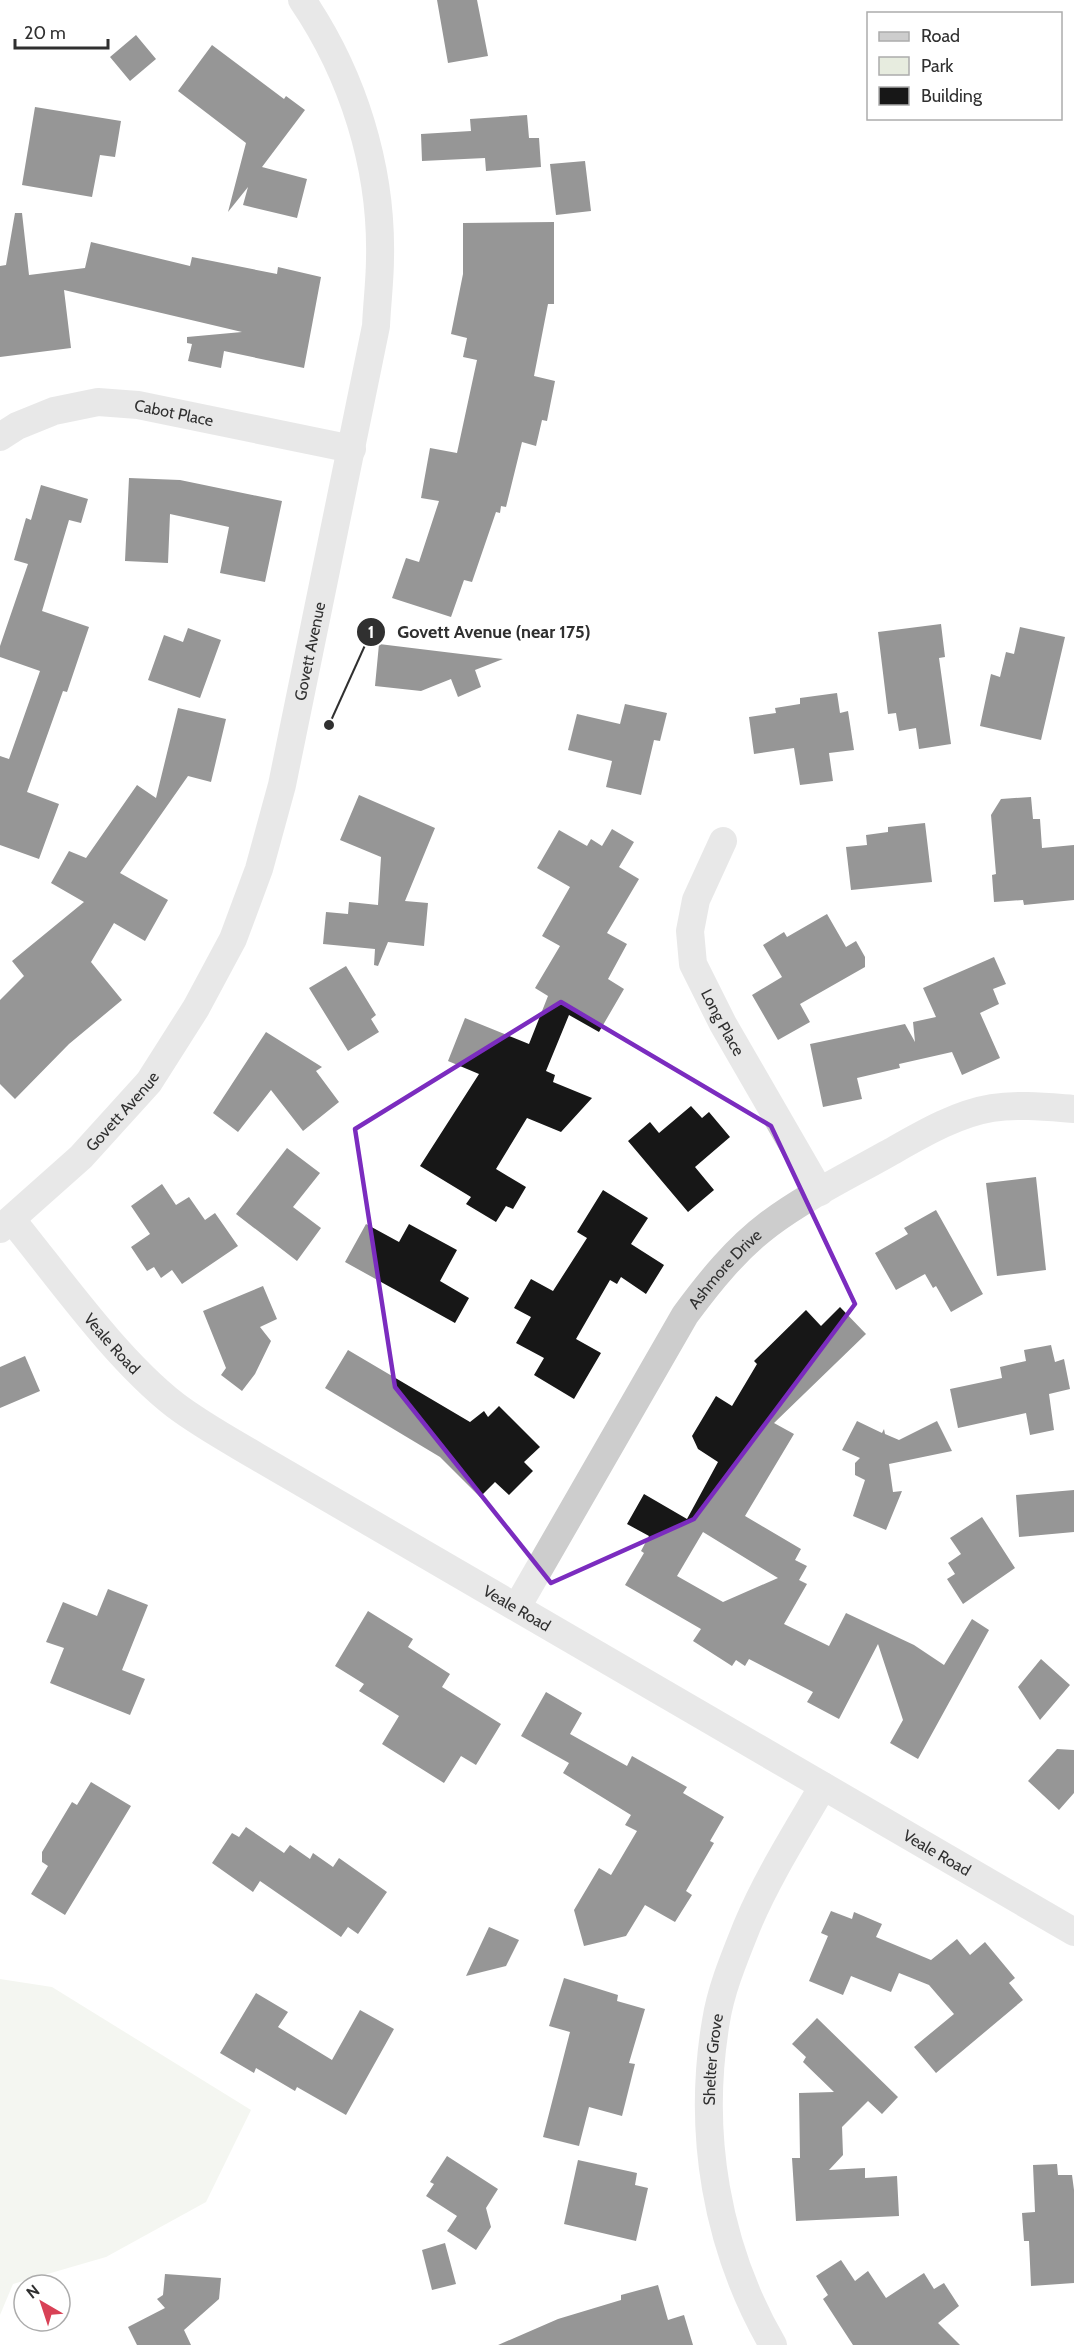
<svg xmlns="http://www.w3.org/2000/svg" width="1074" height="2345" font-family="Cabin,sans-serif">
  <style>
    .green { fill: #e7ecdf }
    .building { fill: #171717; fill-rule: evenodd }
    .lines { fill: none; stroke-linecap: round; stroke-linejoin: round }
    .street { stroke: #cdcdcd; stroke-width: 28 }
    .marked { fill: none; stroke: #7b2cbf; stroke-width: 4.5; stroke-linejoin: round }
    .labels { text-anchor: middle; stroke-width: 6; stroke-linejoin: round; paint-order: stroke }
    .street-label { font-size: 16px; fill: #303030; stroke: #fff }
    .leader { fill: none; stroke: #303030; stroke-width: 2 }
    .callout-dot { fill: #303030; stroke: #fff; stroke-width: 2 }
    .mark-label { font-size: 18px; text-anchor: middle; font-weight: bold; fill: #fff }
    .callout-label { font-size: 18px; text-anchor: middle; font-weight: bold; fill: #303030; stroke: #fff; stroke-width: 6; stroke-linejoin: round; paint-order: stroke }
  </style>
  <rect width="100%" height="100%" fill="#fff"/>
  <path class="green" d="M 0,1979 L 52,1987 L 251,2110 L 206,2202 L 106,2257 L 13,2284 L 0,2315 Z"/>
  <path class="building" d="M 437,0 L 477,0 L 488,56 L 448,63 Z
    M 136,35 L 156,59 L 130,81 L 110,57 Z
    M 212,45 L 284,99 L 286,96 L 305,110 L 262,167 L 307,179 L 297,218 L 243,205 L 248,187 L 228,212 L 246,143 L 178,91 Z
    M 35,107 L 121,121 L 115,157 L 100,155 L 92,197 L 22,185 Z
    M 527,115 L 529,138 L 539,138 L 541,167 L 486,171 L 485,158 L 422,161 L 421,134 L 471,131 L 470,119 Z
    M 585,161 L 591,211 L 556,215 L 550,164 Z
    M 15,213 L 22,213 L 29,275 L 85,268 L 91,242 L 190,266 L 192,257 L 277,274 L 278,267 L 321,277 L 304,368 L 224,351 L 221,368 L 188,361 L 192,344 L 187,343 L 187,337 L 242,332 L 64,290 L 71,348 L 0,357 L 0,266 L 6,265 Z
    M 554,222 L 554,304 L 548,304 L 534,376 L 555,381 L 547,421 L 542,420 L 536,446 L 522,442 L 506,507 L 501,506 L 500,513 L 496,512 L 472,582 L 464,580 L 451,617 L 392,598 L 406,558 L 419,562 L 439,501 L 421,498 L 430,448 L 457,453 L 477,360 L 463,357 L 467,338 L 451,334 L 463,274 L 463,223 Z
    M 129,478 L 180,480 L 282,501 L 265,582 L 220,573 L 229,527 L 170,514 L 168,563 L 125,561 Z
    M 41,485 L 88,499 L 81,523 L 69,520 L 42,611 L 89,627 L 67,692 L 63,691 L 27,792 L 59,804 L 39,859 L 0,845 L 0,756 L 9,759 L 40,671 L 0,657 L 0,646 L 28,564 L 14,560 L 26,518 L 31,520 Z
    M 941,624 L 945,657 L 939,658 L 951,744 L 919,749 L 916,728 L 899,731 L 896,713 L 888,714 L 878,632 Z
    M 1020,627 L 1065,637 L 1041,740 L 980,726 L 991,674 L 1000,677 L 1006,652 L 1014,654 Z
    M 188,628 L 221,640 L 200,698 L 148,680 L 164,635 L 183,642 Z
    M 379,644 L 461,654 L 503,659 L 475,670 L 481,687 L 458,697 L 451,679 L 421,691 L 375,686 Z
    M 837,693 L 840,713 L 848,711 L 854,750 L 829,753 L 833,781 L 800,785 L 794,748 L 754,754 L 749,717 L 776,713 L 775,708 L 800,704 L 800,698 Z
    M 625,704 L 667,713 L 660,741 L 654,740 L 641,795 L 606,787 L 612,761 L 568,750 L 577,714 L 620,724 Z
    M 178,708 L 226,719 L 211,782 L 188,776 L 120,873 L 168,900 L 145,941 L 114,923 L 91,962 L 122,1000 L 69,1044 L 15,1099 L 0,1084 L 0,1000 L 24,976 L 12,961 L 84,902 L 51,883 L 69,851 L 86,858 L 137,785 L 156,798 Z
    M 359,795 L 435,828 L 405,901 L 428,903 L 424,946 L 388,942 L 378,966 L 374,965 L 375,949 L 323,944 L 326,912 L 348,914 L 349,902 L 378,905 L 381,857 L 340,840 Z
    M 1031,797 L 1033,819 L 1040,819 L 1042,848 L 1074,845 L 1074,900 L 1024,905 L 1023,900 L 994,902 L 992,875 L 996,874 L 991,815 L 1001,799 Z
    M 925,823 L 932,882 L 851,890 L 846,847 L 867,845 L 866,835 L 888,832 L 888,827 Z
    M 612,829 L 634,842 L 619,867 L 639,879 L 607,933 L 627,944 L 608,979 L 624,989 L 599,1032 L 569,1015 L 546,1071 L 555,1075 L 553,1082 L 592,1098 L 561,1132 L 527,1118 L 496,1169 L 526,1187 L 513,1209 L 506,1206 L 496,1222 L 466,1204 L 471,1197 L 420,1166 L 479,1074 L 448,1061 L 465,1018 L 529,1044 L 548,996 L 535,988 L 560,946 L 542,936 L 570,887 L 537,868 L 559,830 L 587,846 L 591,839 L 602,846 Z
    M 827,914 L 846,947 L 856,941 L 865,957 L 865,967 L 800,1004 L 810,1022 L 778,1040 L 752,995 L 782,977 L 763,945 L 784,932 L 787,937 Z
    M 994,957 L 1006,984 L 993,989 L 999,1004 L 980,1013 L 1000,1058 L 962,1075 L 952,1052 L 899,1064 L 900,1068 L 857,1078 L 862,1099 L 823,1107 L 810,1044 L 905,1024 L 915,1042 L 913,1022 L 936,1017 L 923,988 Z
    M 346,966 L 376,1015 L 371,1019 L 379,1032 L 348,1051 L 309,988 Z
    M 266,1032 L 322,1067 L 316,1071 L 339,1102 L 303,1131 L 271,1090 L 238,1132 L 213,1113 Z
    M 691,1106 L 702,1118 L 709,1112 L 730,1137 L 695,1167 L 714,1190 L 688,1212 L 628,1141 L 650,1122 L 659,1133 Z
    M 287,1148 L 320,1173 L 293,1207 L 321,1228 L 297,1261 L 236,1214 Z
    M 1036,1177 L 1046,1270 L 997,1276 L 986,1183 Z
    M 162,1184 L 176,1205 L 189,1197 L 205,1220 L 215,1213 L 238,1246 L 182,1284 L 172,1270 L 161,1278 L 154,1267 L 147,1271 L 131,1247 L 150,1234 L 131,1206 Z
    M 603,1190 L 648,1218 L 631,1244 L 664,1265 L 646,1294 L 621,1277 L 617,1284 L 610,1280 L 576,1339 L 601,1353 L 574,1399 L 534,1375 L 544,1358 L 516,1343 L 531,1317 L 514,1308 L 531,1279 L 553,1291 L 587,1238 L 577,1232 Z
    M 936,1210 L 983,1294 L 951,1312 L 936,1286 L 933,1288 L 925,1274 L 896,1290 L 875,1253 L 908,1234 L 904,1228 Z
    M 366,1224 L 399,1242 L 409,1224 L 457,1250 L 440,1281 L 469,1298 L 455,1323 L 345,1262 Z
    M 263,1286 L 277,1319 L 260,1327 L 271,1341 L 255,1374 L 242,1391 L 221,1375 L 226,1368 L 203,1311 Z
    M 840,1307 L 866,1334 L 774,1423 L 794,1434 L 745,1516 L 801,1549 L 795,1560 L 807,1566 L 799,1580 L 807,1584 L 784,1624 L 829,1646 L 846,1613 L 914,1645 L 944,1665 L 972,1619 L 989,1630 L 918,1759 L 890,1743 L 903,1720 L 878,1644 L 839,1719 L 807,1702 L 813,1692 L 749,1659 L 745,1666 L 736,1660 L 732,1666 L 693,1641 L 701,1629 L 625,1585 L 644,1553 L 641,1551 L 649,1536 L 627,1524 L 644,1494 L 687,1519 L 718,1462 L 698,1449 L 692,1436 L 716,1396 L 732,1406 L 757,1364 L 754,1361 L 806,1310 L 821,1326 ZM 703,1532 L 778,1578 L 723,1602 L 677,1576 Z
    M 1051,1345 L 1055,1362 L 1064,1359 L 1070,1389 L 1049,1394 L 1054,1430 L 1030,1435 L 1026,1413 L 958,1428 L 950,1389 L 1002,1378 L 1000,1367 L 1026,1361 L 1024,1350 Z
    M 348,1350 L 470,1422 L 484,1411 L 488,1417 L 499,1406 L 540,1447 L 524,1462 L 533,1471 L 509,1495 L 495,1482 L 480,1497 L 440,1457 L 325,1388 Z
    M 25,1356 L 40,1391 L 0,1408 L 0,1367 Z
    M 857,1421 L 882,1433 L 884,1429 L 885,1434 L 899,1440 L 937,1421 L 952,1451 L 889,1464 L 893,1492 L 902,1491 L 886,1530 L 853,1516 L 865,1480 L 855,1475 L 855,1463 L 860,1458 L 842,1450 Z
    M 1074,1490 L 1074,1532 L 1019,1537 L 1016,1495 Z
    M 982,1517 L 1015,1568 L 963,1604 L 947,1579 L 955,1574 L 948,1563 L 961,1554 L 950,1538 Z
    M 108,1589 L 148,1605 L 122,1670 L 145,1679 L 130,1715 L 50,1683 L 64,1648 L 46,1642 L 63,1602 L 97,1616 Z
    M 368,1611 L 413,1639 L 408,1647 L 450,1674 L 442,1687 L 501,1724 L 476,1765 L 461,1756 L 444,1783 L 382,1744 L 399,1716 L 359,1691 L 364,1684 L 335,1666 Z
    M 1041,1659 L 1070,1685 L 1040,1720 L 1018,1687 Z
    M 546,1692 L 582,1713 L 570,1734 L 627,1766 L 632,1756 L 687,1787 L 683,1793 L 724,1817 L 710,1841 L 714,1843 L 686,1891 L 692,1895 L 675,1922 L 645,1905 L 626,1936 L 584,1946 L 574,1910 L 599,1868 L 611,1875 L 637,1831 L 625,1825 L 631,1815 L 563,1773 L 569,1763 L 521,1736 Z
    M 1057,1749 L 1074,1750 L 1074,1793 L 1059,1810 L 1028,1781 Z
    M 91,1782 L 131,1806 L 65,1915 L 31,1894 L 48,1866 L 42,1862 L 42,1852 L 72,1802 L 77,1805 Z
    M 246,1827 L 284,1853 L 290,1845 L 310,1859 L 313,1853 L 333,1867 L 339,1858 L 387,1892 L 358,1934 L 348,1927 L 341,1937 L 260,1881 L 253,1892 L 212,1863 L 232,1833 L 239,1837 Z
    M 831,1911 L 852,1919 L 854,1912 L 882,1924 L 876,1937 L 931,1960 L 957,1939 L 970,1955 L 985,1942 L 1015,1978 L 1009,1983 L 1023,2000 L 936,2073 L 914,2047 L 954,2014 L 929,1985 L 899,1973 L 891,1992 L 851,1976 L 843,1995 L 809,1981 L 828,1936 L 821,1933 Z
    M 489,1927 L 519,1940 L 506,1966 L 466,1976 Z
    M 564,1978 L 618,1995 L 617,2001 L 645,2009 L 629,2063 L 635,2064 L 622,2116 L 589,2107 L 579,2146 L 543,2137 L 570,2032 L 549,2026 Z
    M 256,1993 L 288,2012 L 278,2027 L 332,2060 L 360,2010 L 394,2029 L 346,2115 L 297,2087 L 295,2091 L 256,2068 L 254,2073 L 220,2053 Z
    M 817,2018 L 898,2097 L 882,2114 L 868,2101 L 842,2127 L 843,2155 L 829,2170 L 865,2168 L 865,2178 L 897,2176 L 899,2216 L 796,2221 L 792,2158 L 800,2158 L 799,2093 L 834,2092 L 803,2062 L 806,2057 L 792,2044 Z
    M 447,2156 L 498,2189 L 486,2208 L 491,2227 L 476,2250 L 447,2231 L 457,2216 L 426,2196 L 434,2184 L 430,2182 Z
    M 578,2160 L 637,2173 L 635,2185 L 648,2188 L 636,2241 L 564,2224 Z
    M 1057,2164 L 1058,2175 L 1072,2175 L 1074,2190 L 1074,2283 L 1031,2286 L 1029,2241 L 1024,2241 L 1022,2213 L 1035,2212 L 1033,2165 Z
    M 445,2243 L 456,2284 L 432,2290 L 422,2250 Z
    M 841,2260 L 855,2281 L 868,2271 L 886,2298 L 924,2273 L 934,2289 L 944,2283 L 959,2306 L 938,2323 L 960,2345 L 853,2345 L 823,2299 L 828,2295 L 816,2276 Z
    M 165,2274 L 221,2278 L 219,2299 L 184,2330 L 191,2345 L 137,2345 L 128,2327 L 165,2308 L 157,2299 L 163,2295 Z
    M 658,2285 L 668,2320 L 684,2315 L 693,2345 L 498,2345 L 558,2319 L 621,2300 L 621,2295 Z"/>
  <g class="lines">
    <g class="street">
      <path id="s1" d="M 0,437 L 17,426 L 54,411 L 98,402 L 138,405 L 352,449"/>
      <path id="s2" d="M 723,841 L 696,900 L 690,931 L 693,964 L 723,1024 L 820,1192"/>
      <path id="s3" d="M 12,1220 C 60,1279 116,1359 175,1405 C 200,1424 229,1440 256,1456 L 1074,1932"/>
      <path id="s4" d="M 0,1229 L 81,1157 L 149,1082 L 196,1008 L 233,939 L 259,869 L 282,785 L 376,326 C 377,303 380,280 380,258 C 382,167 353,75 302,0"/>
      <path id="s5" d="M 517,1607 L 685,1315 C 710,1281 736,1249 769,1224 C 805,1197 848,1176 887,1154 C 919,1136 955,1114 992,1108 C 1019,1104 1047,1107 1074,1109"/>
      <path id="s6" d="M 773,2345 C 716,2247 697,2132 716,2021 C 721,1989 735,1956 747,1926 C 767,1878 797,1831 823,1786"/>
    </g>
  </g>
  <path d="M0 0H1074V2345H0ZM 561,1002 L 771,1126 L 855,1304 L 694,1519 L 551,1583 L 395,1387 L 355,1129 Z" fill="#fff" fill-opacity=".55" fill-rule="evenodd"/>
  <path class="marked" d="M 561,1002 L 771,1126 L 855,1304 L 694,1519 L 551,1583 L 395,1387 L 355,1129 Z"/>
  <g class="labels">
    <g class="street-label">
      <text dy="6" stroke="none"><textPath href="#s1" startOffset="182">Cabot Place</textPath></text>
      <text dy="6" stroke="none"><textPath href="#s4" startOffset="674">Govett Avenue</textPath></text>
      <text dy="6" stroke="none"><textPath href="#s2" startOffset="195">Long Place</textPath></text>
      <text dy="6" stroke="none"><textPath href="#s4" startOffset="170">Govett Avenue</textPath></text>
      <text dy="6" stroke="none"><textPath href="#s5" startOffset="398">Ashmore Drive</textPath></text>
      <text dy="6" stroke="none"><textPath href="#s3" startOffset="159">Veale Road</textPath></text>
      <text dy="6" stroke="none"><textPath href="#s3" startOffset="645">Veale Road</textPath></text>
      <text dy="6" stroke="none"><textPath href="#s3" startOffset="1131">Veale Road</textPath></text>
      <text dy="6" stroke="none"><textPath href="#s6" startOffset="297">Shelter Grove</textPath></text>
    </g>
  </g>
  <path class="leader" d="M329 725L371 632"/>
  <g class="callout-dot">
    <circle cx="329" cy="725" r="6"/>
    <circle cx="371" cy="632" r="15"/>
  </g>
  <g class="mark-label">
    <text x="371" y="638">1</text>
  </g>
  <g class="callout-label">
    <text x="494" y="638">Govett Avenue (near 175)</text>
  </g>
  <rect x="867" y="12" width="195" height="108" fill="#ffffff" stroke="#acacac" stroke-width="1.5"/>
  <rect x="879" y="32" width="30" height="9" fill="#cdcdcd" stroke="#acacac" stroke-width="1.5"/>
  <text x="921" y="42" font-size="18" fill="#303030">Road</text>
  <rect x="879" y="57" width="30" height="18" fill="#e7ecdf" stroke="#acacac" stroke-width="1.5"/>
  <text x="921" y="72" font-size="18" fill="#303030">Park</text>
  <rect x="879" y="87" width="30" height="18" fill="#171717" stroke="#acacac" stroke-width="1.5"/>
  <text x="921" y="102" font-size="18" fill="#303030">Building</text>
  <g transform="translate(42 2303) rotate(321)"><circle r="28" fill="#ffffff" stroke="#acacac" stroke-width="1.5"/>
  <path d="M0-4.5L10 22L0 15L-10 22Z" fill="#d84156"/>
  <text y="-9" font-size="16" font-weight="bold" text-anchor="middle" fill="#303030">N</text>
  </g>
  <path d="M15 39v9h93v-9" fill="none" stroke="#303030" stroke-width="3"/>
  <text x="24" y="39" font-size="18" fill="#303030" stroke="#ffffff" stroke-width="4.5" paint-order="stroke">20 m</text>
</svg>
